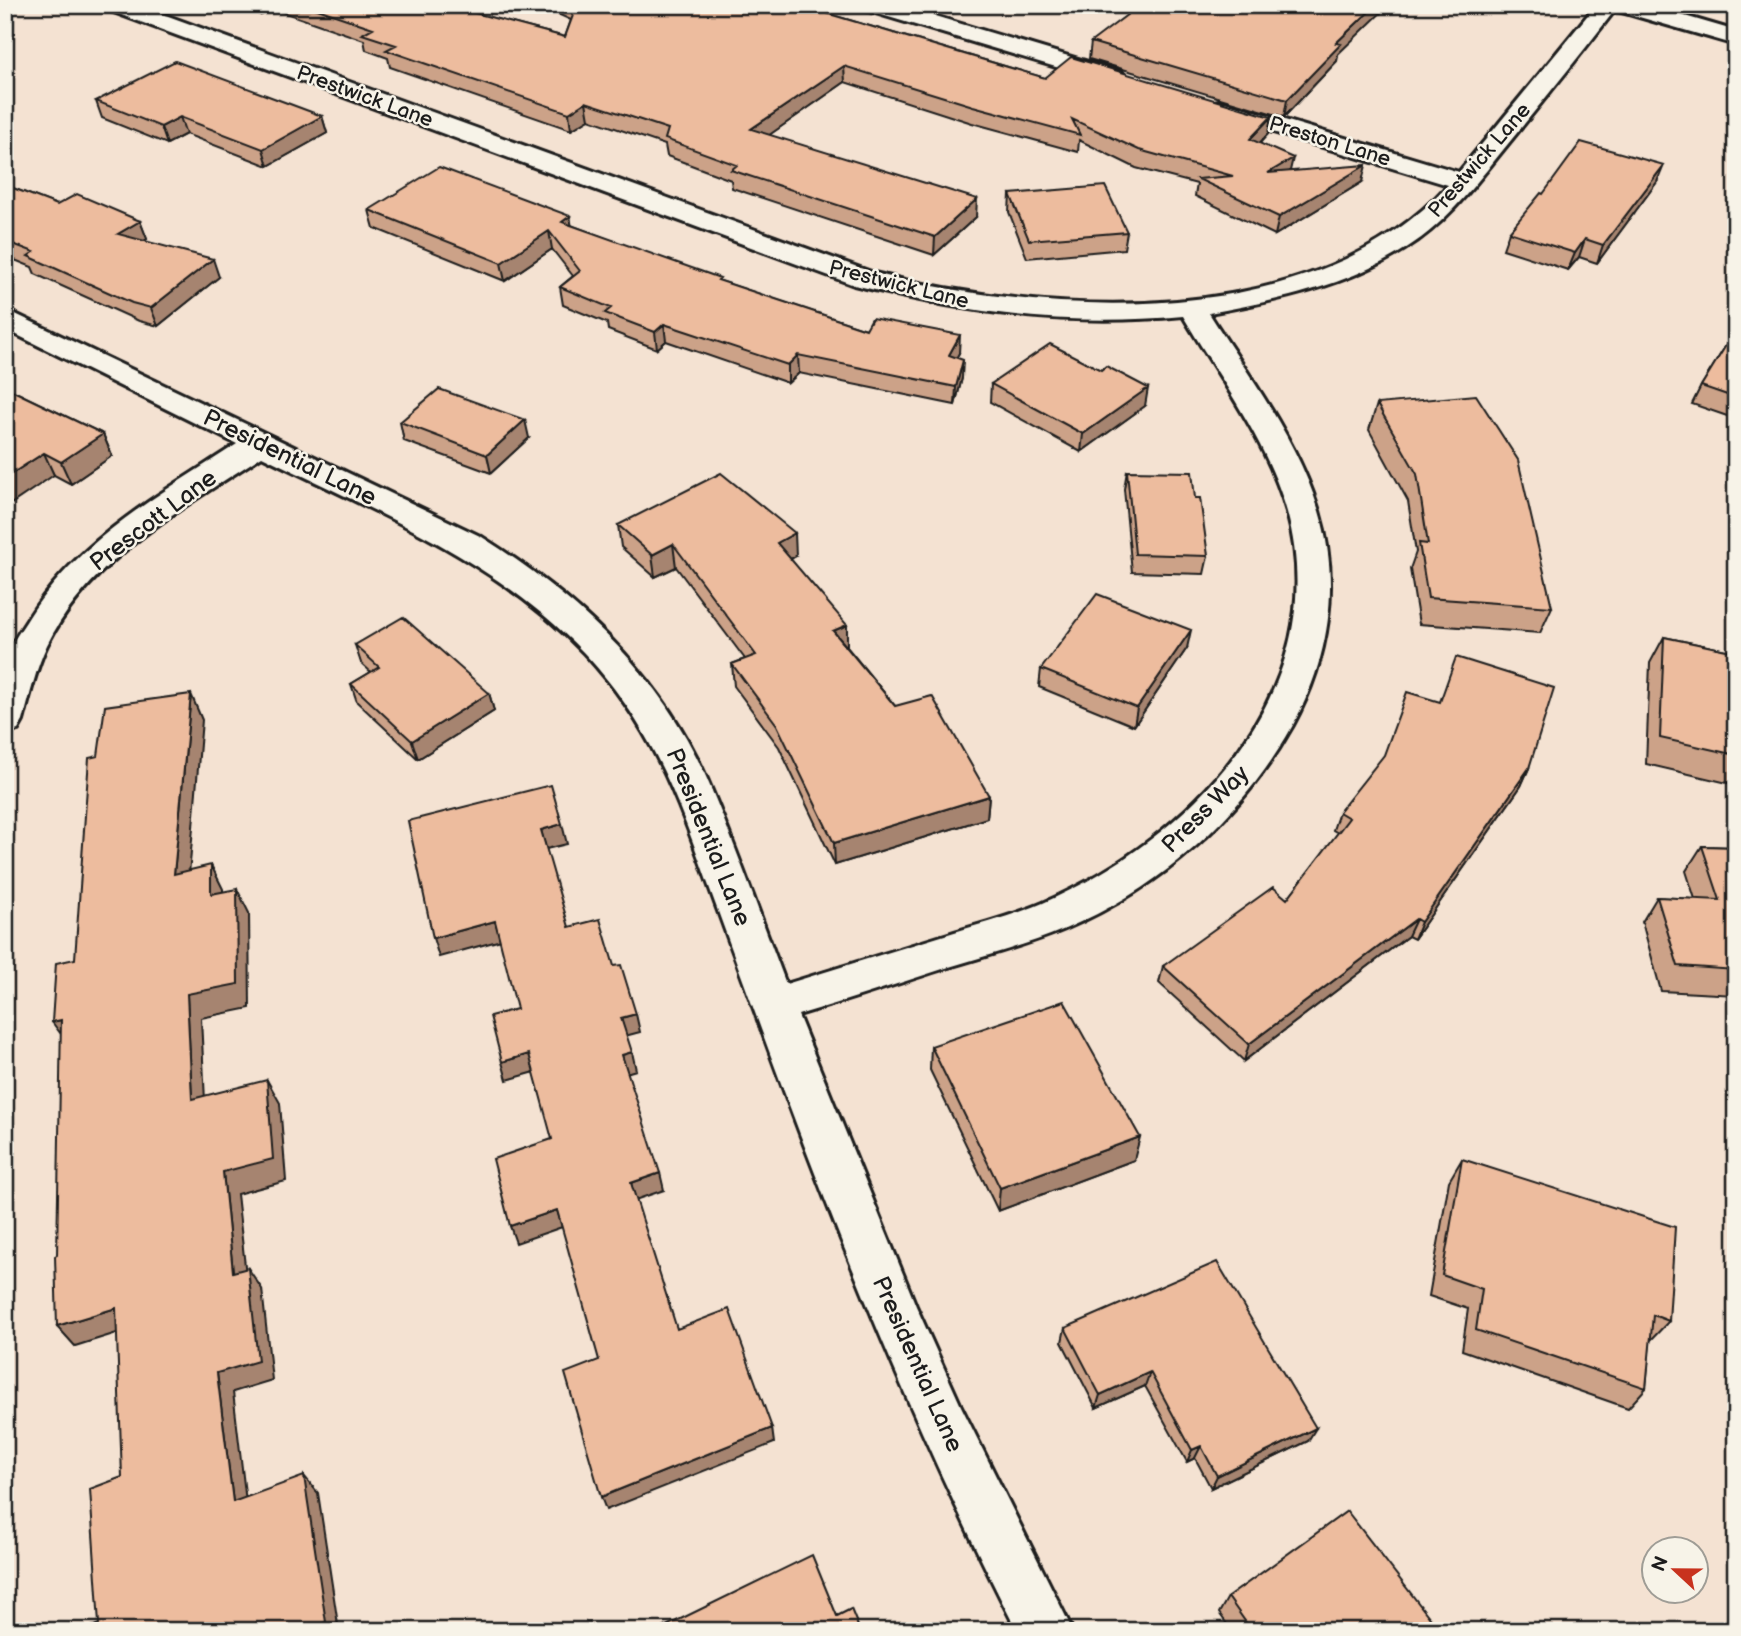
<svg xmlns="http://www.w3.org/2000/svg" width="1741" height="1636" font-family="'Balsamiq Sans',sans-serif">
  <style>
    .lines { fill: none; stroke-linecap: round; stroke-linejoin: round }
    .street-casing { stroke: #1c1c1c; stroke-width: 6 }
    .street { fill: #f7f3e8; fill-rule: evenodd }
    .wall { fill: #cca288; stroke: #1c1c1c; stroke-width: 2 }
    .shaded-wall { fill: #a6846f; stroke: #1c1c1c; stroke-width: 2 }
    .building { fill: #edbc9e; stroke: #1c1c1c; stroke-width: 2 }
    .labels { text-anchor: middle; stroke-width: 5; stroke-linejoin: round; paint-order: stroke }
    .far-street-label { font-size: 21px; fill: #1c1c1c; stroke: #f7f3e8 }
    .street-label { font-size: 24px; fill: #1c1c1c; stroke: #f7f3e8 }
  </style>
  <rect width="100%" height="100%" fill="#f4e2d2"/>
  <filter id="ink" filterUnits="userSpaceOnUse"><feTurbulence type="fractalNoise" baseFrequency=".0143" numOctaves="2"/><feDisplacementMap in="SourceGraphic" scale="14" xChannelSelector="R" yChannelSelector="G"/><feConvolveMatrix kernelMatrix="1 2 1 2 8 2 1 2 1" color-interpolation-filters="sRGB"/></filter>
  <g filter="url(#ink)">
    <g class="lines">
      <defs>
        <path id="street" d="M 105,5 L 138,5 L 874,273 C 1051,317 1313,333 1448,185 L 1210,113 L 1207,108 L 1210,103 L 1219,101 L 1228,103 L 1459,172 L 1596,5 L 1647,5 L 1736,31 L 1736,45 L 1615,10 C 1581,54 1547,96 1512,139 C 1479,179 1450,221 1405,249 C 1347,286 1276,301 1209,313 C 1249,376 1297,439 1319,511 C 1341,584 1329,659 1293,725 C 1242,817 1161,888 1065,929 C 1027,945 988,955 949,967 C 899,983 849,1000 798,1015 L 916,1306 L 961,1406 L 1073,1631 L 1017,1631 C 929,1459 855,1282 788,1102 C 763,1035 739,969 715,903 C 680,806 656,730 584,653 C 495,559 375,512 262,456 C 185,507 90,558 47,645 C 36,668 30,695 23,721 L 18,730 L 5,734 C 5,713 1,679 6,659 C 10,644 21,630 29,617 C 79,539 162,493 237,444 L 5,329 L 5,309 L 482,537 C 577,597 662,675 707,779 C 736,846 760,916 786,984 C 840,967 894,951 948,934 C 980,924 1013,916 1043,903 C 1194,837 1335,688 1287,512 C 1267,441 1220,379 1183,316 C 1067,327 966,313 854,285 L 108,10 Z
          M 862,5 L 898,5 L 1122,72 L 1126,77 L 1122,82 L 1106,82 L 865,10 Z"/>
      </defs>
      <use href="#street" class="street-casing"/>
      <use href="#street" class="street"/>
    </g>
    <path class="wall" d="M 226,5 L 445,5 L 565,37 L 571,20 L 538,5 L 799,5 L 1045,78 L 1271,117 L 1268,134 L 1260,143 L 1290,171 L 1362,182 L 1275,235 L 1195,196 L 1197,184 L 1136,168 L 1079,140 L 1078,152 L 972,123 L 845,82 L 769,135 L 976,217 L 934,255 L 732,188 L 731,180 L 667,156 L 665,145 L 589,119 L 571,130 L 390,67 L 388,58 L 366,50 L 364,40 L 274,9 L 261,15 Z
      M 1091,42 L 1338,54 L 1337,61 L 1284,117 L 1089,59 Z
      M 96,101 L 322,116 L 327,133 L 268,166 L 186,134 L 167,144 L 102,118 Z
      M 1657,182 L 1597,263 L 1579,257 L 1568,270 L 1503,249 L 1509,232 L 1543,194 Z
      M 5,185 L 57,205 L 140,221 L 147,239 L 144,241 L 219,277 L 158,326 L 139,321 L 35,274 L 32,267 L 5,256 Z
      M 1010,194 L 1127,232 L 1124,249 L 1027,258 L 1009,212 Z
      M 369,210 L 570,216 L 571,225 L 720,281 L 866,329 L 959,353 L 956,358 L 962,378 L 955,405 L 799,373 L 788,383 L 666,341 L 657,349 L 608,330 L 607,323 L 563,305 L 560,287 L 573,276 L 552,249 L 505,281 L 374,228 Z
      M 1736,329 L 1736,419 L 1692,404 L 1701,386 Z
      M 991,384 L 1145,406 L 1081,452 L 990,402 Z
      M 5,387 L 103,434 L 112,456 L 71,484 L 54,475 Z
      M 1377,404 L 1552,607 L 1540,633 L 1419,624 L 1410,569 L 1416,552 L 1408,501 L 1369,430 Z
      M 400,422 L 529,438 L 491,473 L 404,441 Z
      M 1127,471 L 1195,498 L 1208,556 L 1204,574 L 1132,572 L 1124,489 Z
      M 618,525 L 796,556 L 791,559 L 847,647 L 895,706 L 989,796 L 987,818 L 835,865 L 779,747 L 734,686 L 732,664 L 745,659 L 676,567 L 655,577 L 621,547 Z
      M 1664,637 L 1736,652 L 1736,785 L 1646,764 L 1650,663 Z
      M 355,645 L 489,693 L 494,711 L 418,759 L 357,702 L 351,684 L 371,672 L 361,663 Z
      M 1187,648 L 1134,726 L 1039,687 L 1041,669 Z
      M 1529,768 L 1521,786 L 1414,939 L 1408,936 L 1244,1061 L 1159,983 L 1163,966 L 1287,899 L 1338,833 L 1333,830 L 1339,812 Z
      M 1702,846 L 1736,847 L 1736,995 L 1661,991 L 1642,922 L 1657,897 L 1695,899 L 1686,871 Z
      M 931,1046 L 1134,1160 L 998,1211 L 930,1070 Z
      M 1462,1159 L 1669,1321 L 1650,1341 L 1646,1388 L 1628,1408 L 1462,1350 L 1468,1309 L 1429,1296 L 1449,1181 Z
      M 1065,1328 L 1308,1441 L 1211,1488 L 1195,1458 L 1187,1462 L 1145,1386 L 1096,1408 L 1062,1342 Z
      M 1228,1597 L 1440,1631 L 1232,1631 L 1219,1613 Z"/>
    <path class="shaded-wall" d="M 258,5 L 273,5 L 274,9 L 261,15 Z
      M 1376,5 L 1389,5 L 1338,54 L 1337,61 L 1284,117 L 1287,100 L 1336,43 Z
      M 844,66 L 845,82 L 752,147 L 751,129 Z
      M 586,102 L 589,119 L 571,130 L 569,113 Z
      M 322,116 L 327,133 L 268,166 L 263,149 Z
      M 180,117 L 186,134 L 167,144 L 161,127 Z
      M 1271,117 L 1268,134 L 1247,156 L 1250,139 Z
      M 1293,158 L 1289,175 L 1268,173 Z
      M 1366,165 L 1362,182 L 1275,235 L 1279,217 Z
      M 1664,165 L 1657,182 L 1597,263 L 1603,245 Z
      M 977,199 L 976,217 L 934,255 L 935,237 Z
      M 570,216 L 573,234 L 562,222 Z
      M 140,221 L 147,239 L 125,252 L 118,234 Z
      M 549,231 L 552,249 L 505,281 L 501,263 Z
      M 1585,239 L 1579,257 L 1568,270 L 1575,253 Z
      M 213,259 L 219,277 L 158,326 L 151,308 Z
      M 664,324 L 666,341 L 657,349 L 655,332 Z
      M 960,335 L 959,353 L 948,373 L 949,355 Z
      M 798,355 L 799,373 L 788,383 L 788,365 Z
      M 963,360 L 962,378 L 955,405 L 956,387 Z
      M 1148,388 L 1145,406 L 1081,452 L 1083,434 Z
      M 525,420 L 529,438 L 491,473 L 487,455 Z
      M 103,434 L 112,456 L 71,484 L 61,462 Z
      M 44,453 L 54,475 L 5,508 L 5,478 Z
      M 795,533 L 796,556 L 779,565 L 777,543 Z
      M 673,544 L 676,567 L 655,577 L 652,555 Z
      M 847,625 L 847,647 L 833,631 Z
      M 1191,630 L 1187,648 L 1134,726 L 1137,708 Z
      M 489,693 L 494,711 L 418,759 L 412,741 Z
      M 191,694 L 202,720 L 187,899 L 174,874 Z
      M 1529,768 L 1521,786 L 1414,939 L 1421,922 Z
      M 989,796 L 987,818 L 835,865 L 834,843 Z
      M 562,824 L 567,844 L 546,849 L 541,830 Z
      M 211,865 L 223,889 L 223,918 L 211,894 Z
      M 237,889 L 249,913 L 250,1008 L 201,1018 L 206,1122 L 192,1099 L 187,994 Z
      M 1416,919 L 1408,936 L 1244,1061 L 1249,1044 Z
      M 495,921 L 501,940 L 439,957 L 433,938 Z
      M 636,1014 L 640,1032 L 625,1036 L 621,1018 Z
      M 61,1020 L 69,1045 L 52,1022 Z
      M 632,1052 L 636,1070 L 626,1073 L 622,1055 Z
      M 529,1054 L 535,1072 L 507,1080 L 502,1062 Z
      M 267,1080 L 280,1103 L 286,1181 L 237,1194 L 248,1293 L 233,1272 L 223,1172 Z
      M 1140,1137 L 1134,1160 L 998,1211 L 1000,1188 Z
      M 660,1173 L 664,1190 L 635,1200 L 631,1183 Z
      M 557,1210 L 562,1227 L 516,1243 L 510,1226 Z
      M 248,1268 L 262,1289 L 272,1380 L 233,1392 L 248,1519 L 233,1502 L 217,1373 Z
      M 116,1308 L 133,1328 L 75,1346 L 57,1326 Z
      M 1150,1372 L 1145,1386 L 1096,1408 L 1100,1395 Z
      M 772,1428 L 774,1443 L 606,1510 L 601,1497 Z
      M 1316,1428 L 1308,1441 L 1211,1488 L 1217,1476 Z
      M 1201,1446 L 1195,1458 L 1187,1462 L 1192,1450 Z
      M 304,1476 L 318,1493 L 339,1631 L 303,1631 Z"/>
    <path class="building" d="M 306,5 L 445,5 L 565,37 L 576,7 L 571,5 L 799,5 L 1045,78 L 1071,57 L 1271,117 L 1250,139 L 1293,158 L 1268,173 L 1366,165 L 1279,217 L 1198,179 L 1233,176 L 1139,150 L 1072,119 L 1080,135 L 973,106 L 844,66 L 751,129 L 977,199 L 935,237 L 731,170 L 737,165 L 665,139 L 668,129 L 586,102 L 569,113 L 386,50 L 396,45 L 362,34 L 373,28 Z
      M 1140,5 L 1376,5 L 1336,43 L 1341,44 L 1287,100 L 1091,42 Z
      M 175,61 L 322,116 L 263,149 L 180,117 L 161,127 L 96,101 Z
      M 1581,142 L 1664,165 L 1603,245 L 1585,239 L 1575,253 L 1509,232 L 1541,193 L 1543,194 Z
      M 439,167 L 570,216 L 562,222 L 720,278 L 718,280 L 866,329 L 872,318 L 960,335 L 949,355 L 963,360 L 956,387 L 798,355 L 788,365 L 664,324 L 655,332 L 605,313 L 611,308 L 560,287 L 580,271 L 549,231 L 501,263 L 369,210 Z
      M 5,185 L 57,205 L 77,194 L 140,221 L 118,234 L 213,259 L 151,308 L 132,303 L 28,256 L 34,252 L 5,241 Z
      M 1105,186 L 1127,232 L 1029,240 L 1010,194 Z
      M 1736,329 L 1736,398 L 1701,386 Z
      M 1050,344 L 1101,370 L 1106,366 L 1148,388 L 1083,434 L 991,384 Z
      M 5,387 L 103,434 L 61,462 L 44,453 L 5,478 Z
      M 439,389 L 525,420 L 487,455 L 400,422 Z
      M 1476,395 L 1518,460 L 1552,607 L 1428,598 L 1419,543 L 1428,544 L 1417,474 L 1377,404 Z
      M 1127,471 L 1192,472 L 1195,498 L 1200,498 L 1208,556 L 1135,554 Z
      M 721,473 L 795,533 L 777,543 L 847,625 L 833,631 L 895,706 L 932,696 L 989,796 L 834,843 L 777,725 L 732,664 L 756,655 L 673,544 L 652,555 L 618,525 Z
      M 1097,594 L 1191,630 L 1137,708 L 1041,669 Z
      M 403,617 L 489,693 L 412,741 L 351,684 L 379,667 L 355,645 Z
      M 1664,637 L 1736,652 L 1736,755 L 1660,738 Z
      M 1456,657 L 1554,688 L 1529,768 L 1421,922 L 1416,919 L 1249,1044 L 1163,966 L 1273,887 L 1287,899 L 1349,818 L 1339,812 L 1384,755 L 1407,692 L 1440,702 Z
      M 191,694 L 174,874 L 211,865 L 211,894 L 237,889 L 238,984 L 187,994 L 192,1099 L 267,1080 L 273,1159 L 223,1172 L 233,1272 L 248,1268 L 258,1361 L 217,1373 L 233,1502 L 304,1476 L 326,1622 L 303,1631 L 81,1631 L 99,1624 L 90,1489 L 122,1477 L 116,1308 L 57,1326 L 55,1256 L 57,1255 L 61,1020 L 52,1022 L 56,963 L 75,959 L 89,758 L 98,756 L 105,706 Z
      M 551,785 L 562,824 L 541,830 L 569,927 L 600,919 L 614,966 L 621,965 L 636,1014 L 621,1018 L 632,1052 L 622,1055 L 660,1173 L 631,1183 L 677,1329 L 729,1309 L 772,1428 L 601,1497 L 565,1373 L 599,1360 L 557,1210 L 510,1226 L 493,1159 L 552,1139 L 529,1054 L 502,1062 L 490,1016 L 517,1009 L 495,921 L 433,938 L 408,821 Z
      M 1702,846 L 1736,847 L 1736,970 L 1678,966 L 1657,897 L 1720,900 Z
      M 1064,1001 L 1140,1137 L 1000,1188 L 931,1046 Z
      M 1462,1159 L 1675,1227 L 1669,1321 L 1653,1315 L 1646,1388 L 1476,1330 L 1482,1289 L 1442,1275 Z
      M 1217,1262 L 1316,1428 L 1217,1476 L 1201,1446 L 1192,1450 L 1150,1372 L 1100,1395 L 1065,1328 Z
      M 1347,1511 L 1440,1631 L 1252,1631 L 1228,1597 Z
      M 812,1555 L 837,1616 L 851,1609 L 860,1631 L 656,1631 Z"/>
  </g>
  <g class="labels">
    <g class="far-street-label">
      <text transform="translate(365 96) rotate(20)" y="7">Prestwick Lane</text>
      <text transform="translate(1330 141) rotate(17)" y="7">Preston Lane</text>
      <text transform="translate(1479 160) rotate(-49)" y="7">Prestwick Lane</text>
      <text transform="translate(899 284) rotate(14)" y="7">Prestwick Lane</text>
    </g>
    <g class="street-label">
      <text transform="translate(290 457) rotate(26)" y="8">Presidential Lane</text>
      <text transform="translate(153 520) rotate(-37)" y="8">Prescott Lane</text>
      <text transform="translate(1205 809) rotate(-45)" y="8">Press Way</text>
      <text transform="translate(709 837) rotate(68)" y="8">Presidential Lane</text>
      <text transform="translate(918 1364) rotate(66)" y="8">Presidential Lane</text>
    </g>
  </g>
  <rect width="1741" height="1636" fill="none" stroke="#f7f3e8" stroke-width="28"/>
  <rect x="14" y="14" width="1713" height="1608" fill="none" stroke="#1c1c1c" stroke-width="2.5" filter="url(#ink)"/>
  <g transform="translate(1675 1570) rotate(292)"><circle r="33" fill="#f7f3e8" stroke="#9f9d96" stroke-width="2"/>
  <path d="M0-5L12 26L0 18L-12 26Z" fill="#c8321e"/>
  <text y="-10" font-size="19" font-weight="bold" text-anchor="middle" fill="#1c1c1c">N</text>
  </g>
</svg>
